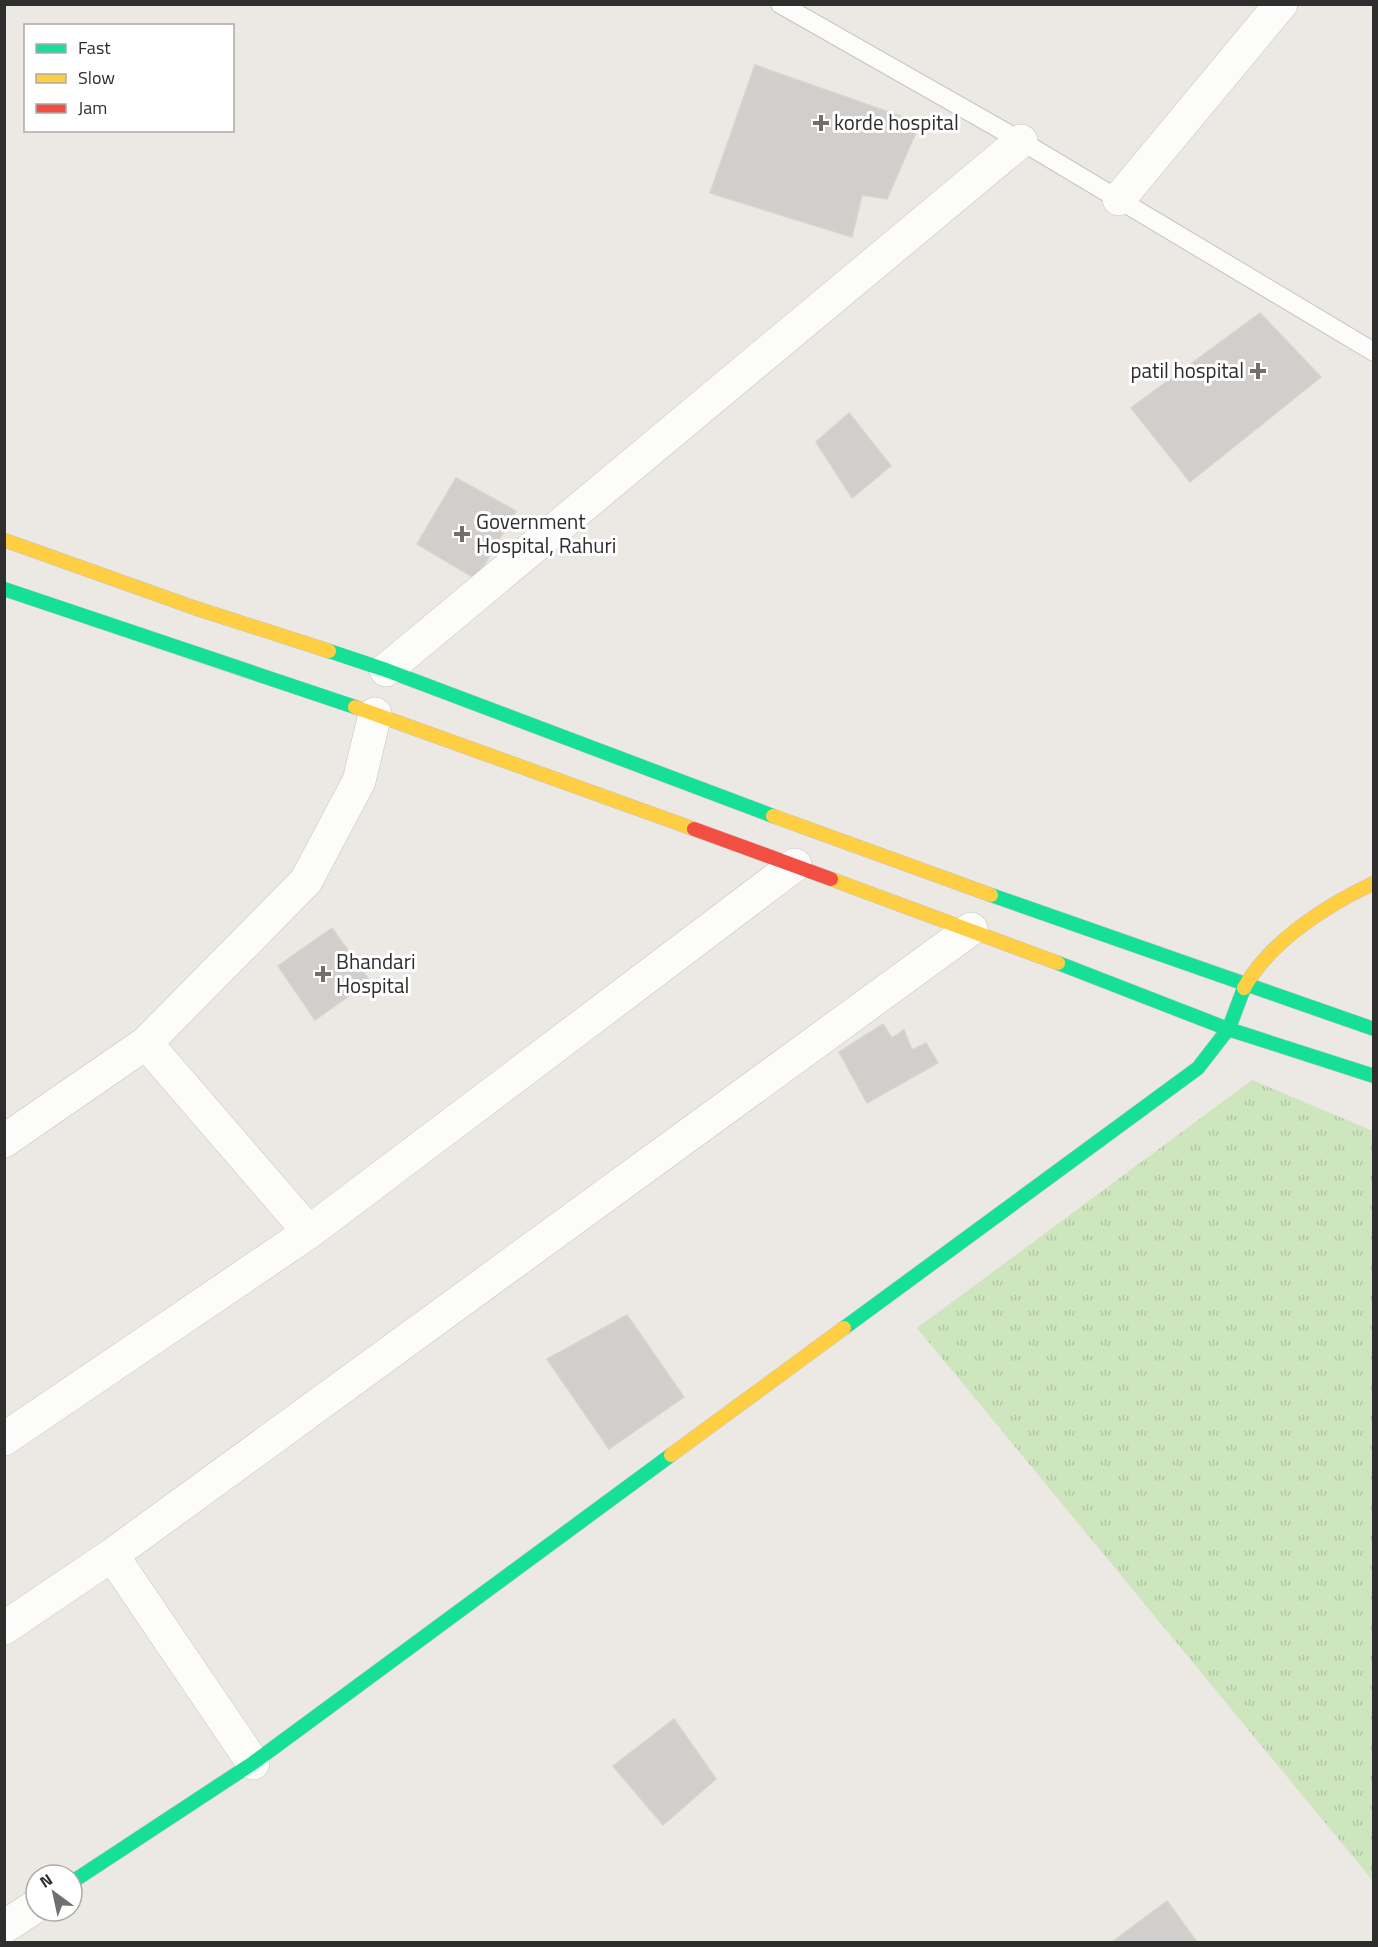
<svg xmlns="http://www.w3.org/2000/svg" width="1378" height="1947" font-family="'Titillium Web',sans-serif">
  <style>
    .park { fill: url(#park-tufts) }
    .building { fill: #d1cecb; stroke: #d7d4d0; stroke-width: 1.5 }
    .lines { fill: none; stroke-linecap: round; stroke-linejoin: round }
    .lane-casing { stroke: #c5c4c5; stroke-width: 20 }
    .street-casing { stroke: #c5c4c5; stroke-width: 34 }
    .fast-casing { stroke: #c5c4c5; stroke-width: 15 }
    .slow-casing { stroke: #c5c4c5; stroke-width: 15 }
    .jam-casing { stroke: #c5c4c5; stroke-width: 15 }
    .lane { stroke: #fcfcfb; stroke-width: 18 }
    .street { stroke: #fcfcfb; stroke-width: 33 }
    .fast { stroke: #16e098; stroke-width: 14 }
    .slow { stroke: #ffcf43; stroke-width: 14 }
    .jam { stroke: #f24e42; stroke-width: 14 }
    .poi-dot { fill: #706f6e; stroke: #fff; stroke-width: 2 }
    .labels { text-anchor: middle; stroke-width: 6; stroke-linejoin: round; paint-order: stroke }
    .poi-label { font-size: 21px; fill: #2e2e2e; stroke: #fff; text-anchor: start }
  </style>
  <defs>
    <pattern id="park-tufts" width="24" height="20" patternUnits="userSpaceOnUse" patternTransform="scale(1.5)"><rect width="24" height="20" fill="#cee6be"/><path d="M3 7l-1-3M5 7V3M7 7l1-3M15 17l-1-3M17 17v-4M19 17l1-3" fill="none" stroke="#b1c6a4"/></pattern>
  </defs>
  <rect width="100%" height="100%" fill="#ece8e4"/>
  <path class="park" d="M 1252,1080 L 1373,1131 L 1373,1881 L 917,1328 Z"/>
  <path class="building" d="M 755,65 L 920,123 L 887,199 L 862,195 L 852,237 L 710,193 Z
    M 1260,313 L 1321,377 L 1190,482 L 1131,408 Z
    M 849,413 L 891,466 L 852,498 L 816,442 Z
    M 456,478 L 516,511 L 476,579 L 417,544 Z
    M 332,928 L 370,981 L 315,1020 L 278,966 Z
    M 883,1024 L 892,1038 L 904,1030 L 912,1050 L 926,1043 L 938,1063 L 867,1103 L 839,1052 Z
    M 627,1315 L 684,1397 L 609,1449 L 547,1359 Z
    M 674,1719 L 716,1779 L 663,1825 L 613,1766 Z
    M 1167,1901 L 1197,1942 L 1112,1942 Z"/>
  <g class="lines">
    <defs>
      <path id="lane" d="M 780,4 L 1021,141 L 1374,352"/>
      <path id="street" d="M 1119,199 L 1281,4
        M 386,670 L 1021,141
        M 146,1043 L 309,1232
        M 4,1141 L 146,1043 L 306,881 L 359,781 L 375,714
        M 4,1439 L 309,1232 L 795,865
        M 112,1555 L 253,1763
        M 4,1628 L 112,1555 L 971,929
        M 4,1927 L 36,1906"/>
      <path id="fast" d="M 4,589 L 355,707
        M 329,651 L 386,670 L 773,816
        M 991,895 L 1374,1029
        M 1058,963 L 1228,1029 L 1374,1076
        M 844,1328 L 1198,1068 L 1229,1028 L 1244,988
        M 72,1882 L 253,1763 L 671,1455"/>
      <path id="slow" d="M 4,540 L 195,608 L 329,651
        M 355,707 L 694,829
        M 773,816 L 991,895
        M 831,879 L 1058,963
        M 1244,988 C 1270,941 1327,905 1374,883
        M 671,1455 L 844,1328"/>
      <path id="jam" d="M 694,829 L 831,879"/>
    </defs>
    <use href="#lane" class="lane-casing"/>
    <use href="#street" class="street-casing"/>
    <use href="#fast" class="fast-casing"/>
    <use href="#slow" class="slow-casing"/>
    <use href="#jam" class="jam-casing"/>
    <use href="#lane" class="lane"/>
    <use href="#street" class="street"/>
    <use href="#fast" class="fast"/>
    <use href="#slow" class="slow"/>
    <use href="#jam" class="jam"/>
  </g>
  <g class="poi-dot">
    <path d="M818 114h6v6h6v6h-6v6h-6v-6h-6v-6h6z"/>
    <path d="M1255 362h6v6h6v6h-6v6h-6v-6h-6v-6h6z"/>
    <path d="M459 525h6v6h6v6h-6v6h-6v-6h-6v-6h6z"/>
    <path d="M320 965h6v6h6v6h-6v6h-6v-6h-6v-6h6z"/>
  </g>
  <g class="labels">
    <g class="poi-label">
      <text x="834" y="130">korde hospital</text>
      <text x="1244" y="378" text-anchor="end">patil hospital</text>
      <text x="476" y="529">Government<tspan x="476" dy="24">Hospital, Rahuri</tspan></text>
      <text x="336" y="969">Bhandari<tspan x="336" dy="24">Hospital</tspan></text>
    </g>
  </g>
  <rect width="1378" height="1947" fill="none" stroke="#2e2e2e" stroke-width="12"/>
  <rect x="24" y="24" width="210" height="108" fill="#ffffff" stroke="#ababab" stroke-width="1.5"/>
  <rect x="36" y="44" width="30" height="9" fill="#16e098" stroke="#ababab" stroke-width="1.5"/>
  <text x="78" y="54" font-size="18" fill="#2e2e2e">Fast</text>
  <rect x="36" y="74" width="30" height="9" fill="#ffcf43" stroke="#ababab" stroke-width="1.5"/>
  <text x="78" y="84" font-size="18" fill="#2e2e2e">Slow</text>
  <rect x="36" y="104" width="30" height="9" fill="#f24e42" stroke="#ababab" stroke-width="1.5"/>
  <text x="78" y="114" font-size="18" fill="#2e2e2e">Jam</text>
  <g transform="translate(54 1893) rotate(327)"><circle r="28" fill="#ffffff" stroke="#ababab" stroke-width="1.5"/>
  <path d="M0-4.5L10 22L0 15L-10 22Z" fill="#706f6e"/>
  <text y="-9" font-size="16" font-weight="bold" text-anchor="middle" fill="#2e2e2e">N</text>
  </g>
</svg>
